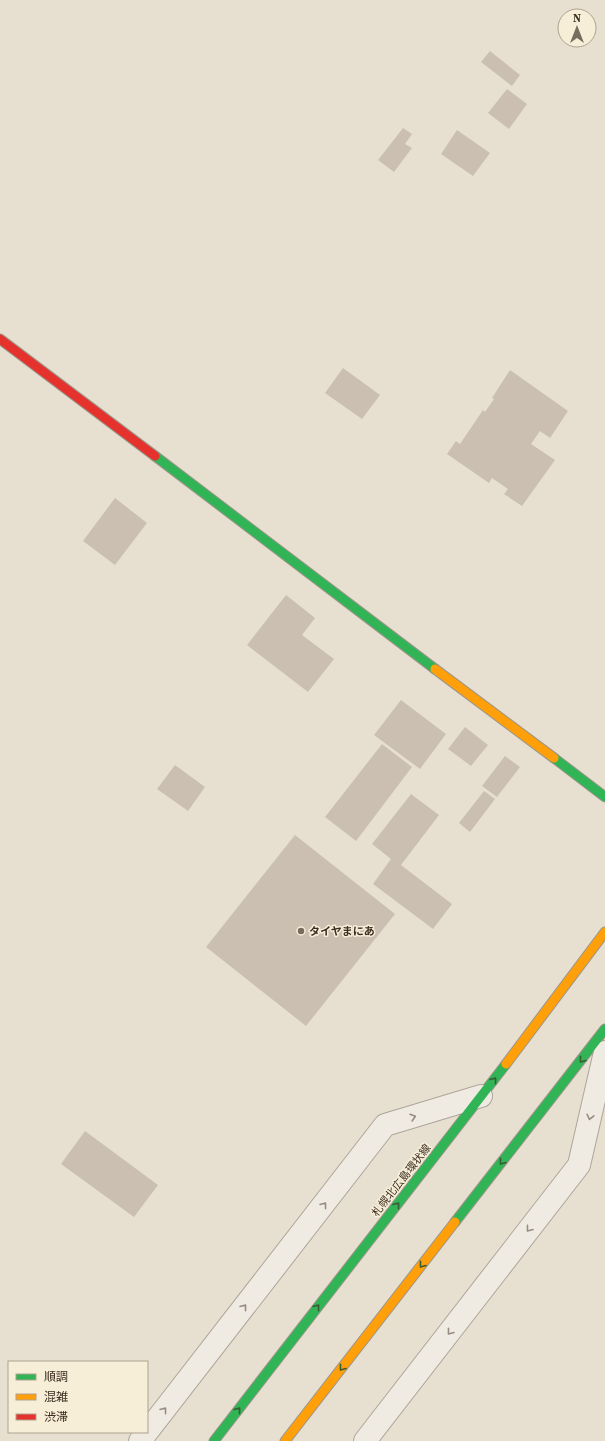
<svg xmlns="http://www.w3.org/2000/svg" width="605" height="1441" font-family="'Source Serif 4','Noto Sans JP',serif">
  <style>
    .building { fill: #cbbfb2 }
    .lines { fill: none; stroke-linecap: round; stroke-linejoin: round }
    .street-casing { stroke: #ada599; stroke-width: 24 }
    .fast-casing { stroke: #9c958a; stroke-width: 11 }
    .slow-casing { stroke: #9c958a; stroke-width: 11 }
    .jam-casing { stroke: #9c958a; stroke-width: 11 }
    .street { stroke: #efebe3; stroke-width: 22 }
    .fast { stroke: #30b455; stroke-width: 9 }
    .slow { stroke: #ff9f0a; stroke-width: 9 }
    .jam { stroke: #e5322d; stroke-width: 9 }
    .oneway { stroke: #385d33 }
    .oneway2 { stroke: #968c82 }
    .poi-dot { fill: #786c5e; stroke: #f7eed8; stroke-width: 1.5 }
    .labels { text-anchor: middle; stroke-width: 3; stroke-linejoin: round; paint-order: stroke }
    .poi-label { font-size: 11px; font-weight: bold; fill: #3d2e20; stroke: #f7eed8; text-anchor: start }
    .street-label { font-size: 11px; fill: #3d2e20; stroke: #f7eed8 }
  </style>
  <rect width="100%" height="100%" fill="#e7e0d1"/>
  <path class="building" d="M 490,51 L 520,75 L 512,86 L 481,62 Z
    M 507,89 L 527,104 L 509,129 L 488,113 Z
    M 403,128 L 412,134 L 405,144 L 412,148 L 394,172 L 378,160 Z
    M 457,130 L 490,153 L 473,176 L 441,154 Z
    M 343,368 L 380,395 L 362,419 L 325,393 Z
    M 510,370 L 568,411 L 550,438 L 540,431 L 531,444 L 555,460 L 522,506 L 504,494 L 508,489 L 492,478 L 489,483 L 447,454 L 456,441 L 460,444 L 483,410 L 485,412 L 494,399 L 492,398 Z
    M 115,498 L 147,523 L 115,565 L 83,541 Z
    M 286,595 L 315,618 L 302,635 L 334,659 L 308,692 L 247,645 Z
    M 401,700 L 446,734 L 420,769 L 374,735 Z
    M 465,727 L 488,745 L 471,766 L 448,749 Z
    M 382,744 L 412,767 L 356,841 L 325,817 Z
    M 505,756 L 520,767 L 497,797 L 482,786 Z
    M 175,765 L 205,787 L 188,811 L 157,789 Z
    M 484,791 L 495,799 L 470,832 L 459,823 Z
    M 411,794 L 439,815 L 401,865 L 452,904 L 433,929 L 373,884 L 391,859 L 372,844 Z
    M 295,835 L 395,914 L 306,1026 L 206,947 Z
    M 85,1131 L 158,1185 L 134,1217 L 61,1164 Z"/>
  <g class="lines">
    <defs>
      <path id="street" d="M 140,1441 L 385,1125 L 481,1096
        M 365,1441 L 579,1165 L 605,1052"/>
      <path id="fast" d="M 155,456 L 435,669
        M 554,758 L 605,797
        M 455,1222 L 605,1029
        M 214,1441 L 506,1064"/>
      <path id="slow" d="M 435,669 L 554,758
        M 506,1064 L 605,932
        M 285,1441 L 455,1222"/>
      <path id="jam" d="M 0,339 L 155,456"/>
    </defs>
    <use href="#street" class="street-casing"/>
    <use href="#fast" class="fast-casing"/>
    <use href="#slow" class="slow-casing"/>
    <use href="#jam" class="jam-casing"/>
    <use href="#street" class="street"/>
    <use href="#fast" class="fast"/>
    <use href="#slow" class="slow"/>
    <use href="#jam" class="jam"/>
  </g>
  <defs><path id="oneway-chevron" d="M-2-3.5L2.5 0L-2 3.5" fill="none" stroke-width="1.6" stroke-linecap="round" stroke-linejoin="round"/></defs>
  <g class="oneway">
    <use href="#oneway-chevron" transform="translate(582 1060) rotate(128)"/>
    <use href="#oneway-chevron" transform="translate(494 1080) rotate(-52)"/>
    <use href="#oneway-chevron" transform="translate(502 1162) rotate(128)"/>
    <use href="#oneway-chevron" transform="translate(397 1205) rotate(-52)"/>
    <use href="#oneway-chevron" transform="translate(422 1265) rotate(128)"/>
    <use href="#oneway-chevron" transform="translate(317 1307) rotate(-52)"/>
    <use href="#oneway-chevron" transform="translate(342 1368) rotate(128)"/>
    <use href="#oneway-chevron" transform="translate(238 1410) rotate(-52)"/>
  </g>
  <g class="oneway2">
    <use href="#oneway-chevron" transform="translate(413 1117) rotate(-17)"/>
    <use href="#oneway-chevron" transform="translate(590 1117) rotate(103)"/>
    <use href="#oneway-chevron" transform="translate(324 1205) rotate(-52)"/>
    <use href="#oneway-chevron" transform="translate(529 1229) rotate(128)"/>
    <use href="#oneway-chevron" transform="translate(244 1307) rotate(-52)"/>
    <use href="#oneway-chevron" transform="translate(450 1332) rotate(128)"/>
    <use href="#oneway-chevron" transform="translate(164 1410) rotate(-52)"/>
  </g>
  <circle class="poi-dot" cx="301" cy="931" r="4"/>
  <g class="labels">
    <g class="poi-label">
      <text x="309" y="935">タイヤまにあ</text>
    </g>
    <g class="street-label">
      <text transform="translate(401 1180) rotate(-52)" y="4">札幌北広島環状線</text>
    </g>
  </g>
  <rect x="8" y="1361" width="140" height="72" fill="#f7eed8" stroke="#ada18e"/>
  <rect x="16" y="1374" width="20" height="6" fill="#30b455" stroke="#ada18e"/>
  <text x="44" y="1381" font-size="12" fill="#3d2e20">順調</text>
  <rect x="16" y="1394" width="20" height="6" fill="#ff9f0a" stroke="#ada18e"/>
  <text x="44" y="1401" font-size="12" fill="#3d2e20">混雑</text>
  <rect x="16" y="1414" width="20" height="6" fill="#e5322d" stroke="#ada18e"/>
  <text x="44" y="1421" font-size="12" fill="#3d2e20">渋滞</text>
  <g transform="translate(577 28)"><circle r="19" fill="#f7eed8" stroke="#ada18e"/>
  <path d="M0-3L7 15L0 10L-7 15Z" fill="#786c5e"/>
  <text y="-6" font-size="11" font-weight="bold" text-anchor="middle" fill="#3d2e20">N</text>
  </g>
</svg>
